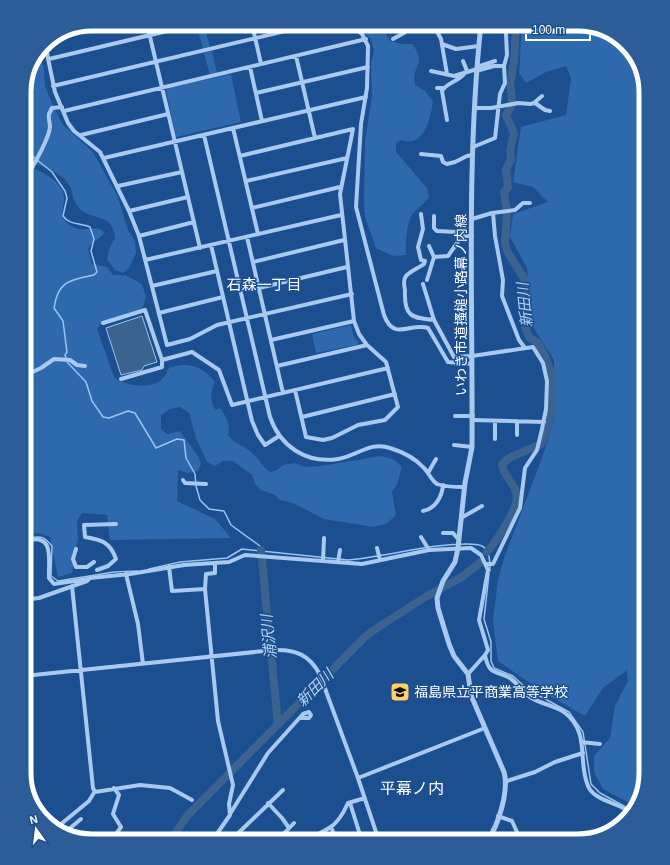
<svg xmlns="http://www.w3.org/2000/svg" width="670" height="865" font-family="Arial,'Noto Sans JP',sans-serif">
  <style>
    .green { fill: #2e69ad }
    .water { fill: #3c6290; stroke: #9cc4f0 }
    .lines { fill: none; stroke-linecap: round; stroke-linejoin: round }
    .stream { stroke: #9cc4f0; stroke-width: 1.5 }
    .river { stroke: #3c6290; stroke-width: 8 }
    .minor { stroke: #a9c9ee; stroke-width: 4 }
    .tertiary { stroke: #a9c9ee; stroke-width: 5 }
    .labels { text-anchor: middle; stroke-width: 3; stroke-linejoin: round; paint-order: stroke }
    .street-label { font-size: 14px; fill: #fff; stroke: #1b4f8f }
    .poi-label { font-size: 14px; fill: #fff; stroke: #1b4f8f; text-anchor: start }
    .neighbourhood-label { font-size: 15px; fill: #fff; stroke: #1b4f8f }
    .water-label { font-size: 15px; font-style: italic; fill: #b5d3f5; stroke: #1b4f8f }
    .quarter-label { font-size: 16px; fill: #fff; stroke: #1b4f8f }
    .rim { fill: none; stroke: #fff; stroke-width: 5 }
  </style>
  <rect width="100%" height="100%" fill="#1b4f8f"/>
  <path class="green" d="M 353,24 L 380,24 L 390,41 L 402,44 L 412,44 C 428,65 411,63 415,85 L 425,91 L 433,101 C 431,118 424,149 401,140 L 396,143 L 396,152 L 427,188 L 429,197 C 425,203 413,212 411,216 C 406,228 406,242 406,255 L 393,256 L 376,248 L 365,217 L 364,202 L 365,142 L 372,96 L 371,63 L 374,51 L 371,39 Z
    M 522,24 C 563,24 606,18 634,54 C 640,61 643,82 646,92 L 646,773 L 637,807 L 603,789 L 594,772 L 594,756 L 610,738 L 615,706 L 628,681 L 627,670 L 603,688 L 585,716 L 543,692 L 498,661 L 493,621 L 498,580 L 504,558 L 542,458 L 554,420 L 554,360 L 533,327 L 527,268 L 510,237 L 513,214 L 548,202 L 533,187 L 513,182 L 521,127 L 566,115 L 571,78 L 566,66 L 546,72 L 526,83 L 519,73 Z
    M 204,26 L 210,47 L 203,49 L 197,27 Z
    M 212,51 L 217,73 L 210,75 L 204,53 Z
    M 38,52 L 44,68 L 45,86 L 54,108 L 63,125 L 92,151 L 98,161 L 117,195 L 128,230 L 135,241 L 136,253 L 129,268 L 123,273 L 115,270 L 107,259 L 109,249 L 115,238 C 112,212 95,222 80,209 C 72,201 74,195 70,186 C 62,171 41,168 29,159 C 30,149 26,141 25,131 C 24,121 27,113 28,103 L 24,101 C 24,83 27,66 38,52 Z
    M 231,74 L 241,122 L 176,137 L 166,91 L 168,88 Z
    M 24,164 C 38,170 67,181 64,201 C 63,206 62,211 62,217 C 79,241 96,220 104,233 C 99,240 91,242 88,249 L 92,264 L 107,267 L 113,275 L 125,275 L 142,284 L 146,297 L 143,307 L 134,313 L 102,322 L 97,329 L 114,377 C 124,386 152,390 162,379 C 165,376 167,372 169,368 C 187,361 203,366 215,382 C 211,391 209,402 216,410 L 220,408 C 226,416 231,425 228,435 C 234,444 246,446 253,454 C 260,460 263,468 271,472 L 277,470 L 283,465 L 294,463 L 305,467 L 321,466 L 381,456 L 393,459 L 402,467 L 397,484 L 392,492 L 396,515 L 386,524 L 373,527 L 324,519 L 293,503 L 280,500 L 275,495 L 261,490 L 255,484 L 252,475 L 233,461 L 223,461 L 215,466 L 207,462 L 196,438 L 189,413 L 180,407 L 170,409 L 161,415 L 161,429 L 167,434 L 180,431 L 198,456 L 201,464 L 198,471 L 188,473 L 178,470 L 177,501 L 215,519 L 231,538 L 110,540 L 107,515 L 82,513 L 77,521 L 78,539 L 72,573 L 58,577 L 50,537 L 39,533 L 24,534 Z
    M 351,325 L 354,337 L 359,343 L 356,345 L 316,353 L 312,334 Z"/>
  <path class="water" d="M 142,316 L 157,362 L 144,366 L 142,370 L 121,375 L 106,328 Z"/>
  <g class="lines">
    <path class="stream" d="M 24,144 L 31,155 L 52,172 L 65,191 L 67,198 L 63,216 C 69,225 81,223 90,227 L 94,239 L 91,251 L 97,272 L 94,275 C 71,280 58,280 54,308 L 63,321 L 67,352 L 65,355 L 68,363 L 86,382 L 92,401 L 103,417 L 109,418 L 128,411 L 135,413 L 156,448 L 177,439 L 184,440 L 186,458 L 195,474 L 196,486 L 200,500 L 209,509 L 224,511 L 231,525 L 260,546 L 260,549
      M 31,538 C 42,535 45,538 52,546 L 51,576 L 58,581 L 114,572 L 137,571
      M 149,569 L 180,562 L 227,558 L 242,549 L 348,560 C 388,557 426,544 467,544 C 471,544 478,544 482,546 C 490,550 490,563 490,571
      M 489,574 L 484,619 L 491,642 L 491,661 L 494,668 L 513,676 L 527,689 L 569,712 L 583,732 L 591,784 L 600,793 L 633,811"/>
    <path class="river" d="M 261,550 L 278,724
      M 487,552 C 497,540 521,506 516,492 C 513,482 503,475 502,464 L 509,458 L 541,444 L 548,426 L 552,405 L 552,375 L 545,356 L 538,343 L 529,337 L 525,327 L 524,278 L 508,253 L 505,244 L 507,212 L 504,192 L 508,188 L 506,169 L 511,160 L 510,151 L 514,133 L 506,115 L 511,106 L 512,99 L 510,85 L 514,61 L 516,24
      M 170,841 L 187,816 L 366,636 L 377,628 L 427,596 L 462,577 L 481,562"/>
    <path class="minor" d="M 147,24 L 200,248
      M 252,24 L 261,64
      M 349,24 L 362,34 L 368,46 L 367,88 L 361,124 L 356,207 L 384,315 C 394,342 410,322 428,328 L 448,362 L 472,364
      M 433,24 L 441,39 L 447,74
      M 393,39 L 404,33 L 407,30 L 405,24
      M 45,44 L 55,92 L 68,123 L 74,131 L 100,152 L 129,211 L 139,236 L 167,345 L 190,339 L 217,325 L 352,294
      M 442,44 L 456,49 L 479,46
      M 296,56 L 315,138
      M 49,59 L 197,24
      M 463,61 L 467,71
      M 250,67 L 262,121
      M 477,67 L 495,61
      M 431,71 L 454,76 L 477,69
      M 476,71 L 494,66 L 504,66
      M 53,86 L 315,24
      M 437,88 L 444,88
      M 256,93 L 368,67
      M 535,103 L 545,110 L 550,111
      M 475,108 L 491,108 L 518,103 L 530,104 L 534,103 L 542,96
      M 64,111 L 366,39
      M 447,120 L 442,91 C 447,82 458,82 464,74
      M 233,128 L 258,234
      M 81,135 L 168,114
      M 204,135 L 270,417 C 280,446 306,464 338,459 C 357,456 370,441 390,448 C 403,452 415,458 424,468 C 429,473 431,480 437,484 C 445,487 456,487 464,487
      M 473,147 L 495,138 L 500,94 L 505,83 L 504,66 L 507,55 L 506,34 L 503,24
      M 421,154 L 441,156 L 443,162 L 447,164 L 455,162 L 467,156 L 472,155
      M 240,156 L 353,129 L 340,194 L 354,321 L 359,334 L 367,345 L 386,362 L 398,407 L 385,420 L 358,425 L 332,438 L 323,440 L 306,437 L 295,390
      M 104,158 L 366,97
      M 32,168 C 38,157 49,138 50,127 C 50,122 48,118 49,114 L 52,108 L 62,107
      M 246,181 L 347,158
      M 118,186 L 182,172
      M 252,208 L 340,187
      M 129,211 L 188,197
      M 493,213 L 495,236 L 503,280 L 502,296 L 519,340 L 525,348
      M 421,214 L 423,229 L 418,247 L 421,260 L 425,261 L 424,264 C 419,268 410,271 406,276 C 402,281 405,287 405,291 C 404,316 411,318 434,320
      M 434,216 L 434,228 L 437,231 L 456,232 L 462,236 L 472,236
      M 472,219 L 492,213 L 515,210 L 523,203 L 530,203
      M 139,236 L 194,222
      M 247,237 L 283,393
      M 211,245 L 252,421 L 258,435 L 265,445 L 279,436
      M 434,257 L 448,256 L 462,236
      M 145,260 L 341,215
      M 253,262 L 344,240
      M 427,280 L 434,257 L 429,246
      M 423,284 L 434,320 L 454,357 L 472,356 L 533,347 L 543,363 L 547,381 L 546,409 L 542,429 L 537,450 L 525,468 L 520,508 L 493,564 L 486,564
      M 152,286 L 217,271
      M 259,288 L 347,267
      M 159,313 L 223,297
      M 103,323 L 145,310 L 162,360 L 162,367 L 121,379
      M 271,340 L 354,321
      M 162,360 L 192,352 L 219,370 L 232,405 L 388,368
      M 277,366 L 367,345
      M 24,376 L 41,368 L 54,359 L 70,360 L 77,365 L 85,366
      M 455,416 L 473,416
      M 302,417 L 395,394
      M 473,420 L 544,422
      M 495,421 L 495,439
      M 517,421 L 517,435
      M 454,445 L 472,447
      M 428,473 L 436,459
      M 183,480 L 185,483 L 206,484
      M 423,511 C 435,509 442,497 443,485
      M 461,518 L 482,506
      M 443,533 L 453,533 L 459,540
      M 421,537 L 429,550
      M 24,541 C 56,532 48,559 49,578 L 54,584 L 88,579
      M 377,548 L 380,560
      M 76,549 L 73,559 L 76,567 L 87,567 L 94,562
      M 323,561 L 324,538
      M 338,562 L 340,550
      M 169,567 L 172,591 L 205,589
      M 97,570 L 108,566 L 116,559 C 110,542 102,540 85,537 L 84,525 L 116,524
      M 126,574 L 138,624 L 143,664
      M 72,586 L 93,788 L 95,792 L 140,785 L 170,788 L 192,800
      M 24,600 L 39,598 L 87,581 L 90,578 L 130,574 L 184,565 L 229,562 L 245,555 L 362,564 L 429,550 L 471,548 L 481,555 L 488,570 L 479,620 L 488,650 L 485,655 C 489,676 496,670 510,678 C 517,683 523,692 530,697 C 540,704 554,705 564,712 C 591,733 577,760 588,786 C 594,801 620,803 631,813
      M 468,674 L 485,655
      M 24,676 L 274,650 C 295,649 310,655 320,675 L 358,778 L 379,841
      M 581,742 L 600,744
      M 358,778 L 485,728
      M 507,781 L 535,772 L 555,762 L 583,753
      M 268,803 L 282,818 L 289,828
      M 350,803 L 362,841
      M 230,814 L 268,753 L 303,714 L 309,712 L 311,715 L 309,718 L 300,718
      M 498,816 L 512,821 L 521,841
      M 331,827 L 337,841
      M 55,829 L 89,801 L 95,791
      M 285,832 L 295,841
      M 63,834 L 81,819
      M 111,841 L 121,827 L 113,814 L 119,795 L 114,788
      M 212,841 L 230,815 L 229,804 L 233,785 L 218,721 L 205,589 L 206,574 L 215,573 L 215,563
      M 230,841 L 283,790
      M 277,841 L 294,823
      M 308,841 C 314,835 322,833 329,828 C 338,823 344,812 348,803 L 365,798"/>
    <path class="tertiary" d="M 481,24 C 466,164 473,306 472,447 L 465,483 L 458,548 L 455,562 L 443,581 L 437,598 L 438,608 L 449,644 L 454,656 L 468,674 L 471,695 L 476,707 L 504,772 C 509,790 499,825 487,841"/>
  </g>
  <defs>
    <symbol id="school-square" viewBox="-11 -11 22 22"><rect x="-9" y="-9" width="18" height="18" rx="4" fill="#ffd166" stroke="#1b4f8f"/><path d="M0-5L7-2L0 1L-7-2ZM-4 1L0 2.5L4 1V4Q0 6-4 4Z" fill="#111"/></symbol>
  </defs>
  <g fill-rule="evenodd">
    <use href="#school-square" x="389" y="681" width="22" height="22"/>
  </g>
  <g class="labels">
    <g class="street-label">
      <text transform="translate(461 305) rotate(-90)" y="5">いわき市道搔槌小路幕ノ内線</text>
    </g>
    <g class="poi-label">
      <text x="414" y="697">福島県立平商業高等学校</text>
    </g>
    <g class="neighbourhood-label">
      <text x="264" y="290">石森一丁目</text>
    </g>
    <g class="water-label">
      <text transform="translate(525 305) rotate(-96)" y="5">新田川</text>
      <text transform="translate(269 637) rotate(-96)" y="5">浦沢川</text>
      <text transform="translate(315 688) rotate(-45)" y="5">新田川</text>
    </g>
    <g class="quarter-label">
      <text x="412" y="794">平幕ノ内</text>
    </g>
  </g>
  <path d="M0 0H670V865H0ZM92 31H578A61 61 0 0 1 639 92V773A61 61 0 0 1 578 834H92A61 61 0 0 1 31 773V92A61 61 0 0 1 92 31Z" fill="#2d5d98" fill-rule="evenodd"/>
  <path class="rim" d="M92 31H578A61 61 0 0 1 639 92V773A61 61 0 0 1 578 834H92A61 61 0 0 1 31 773V92A61 61 0 0 1 92 31Z"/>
  <g transform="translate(36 829) rotate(346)" stroke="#1b4f8f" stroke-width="3" paint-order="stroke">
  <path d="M0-3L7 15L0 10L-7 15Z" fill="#ffffff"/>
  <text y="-6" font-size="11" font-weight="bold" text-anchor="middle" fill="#ffffff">N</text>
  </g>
  <path d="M526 34v6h64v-6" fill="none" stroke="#ffffff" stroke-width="2"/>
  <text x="532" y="34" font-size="12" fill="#ffffff" stroke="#1b4f8f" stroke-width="3" paint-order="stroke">100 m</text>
</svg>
